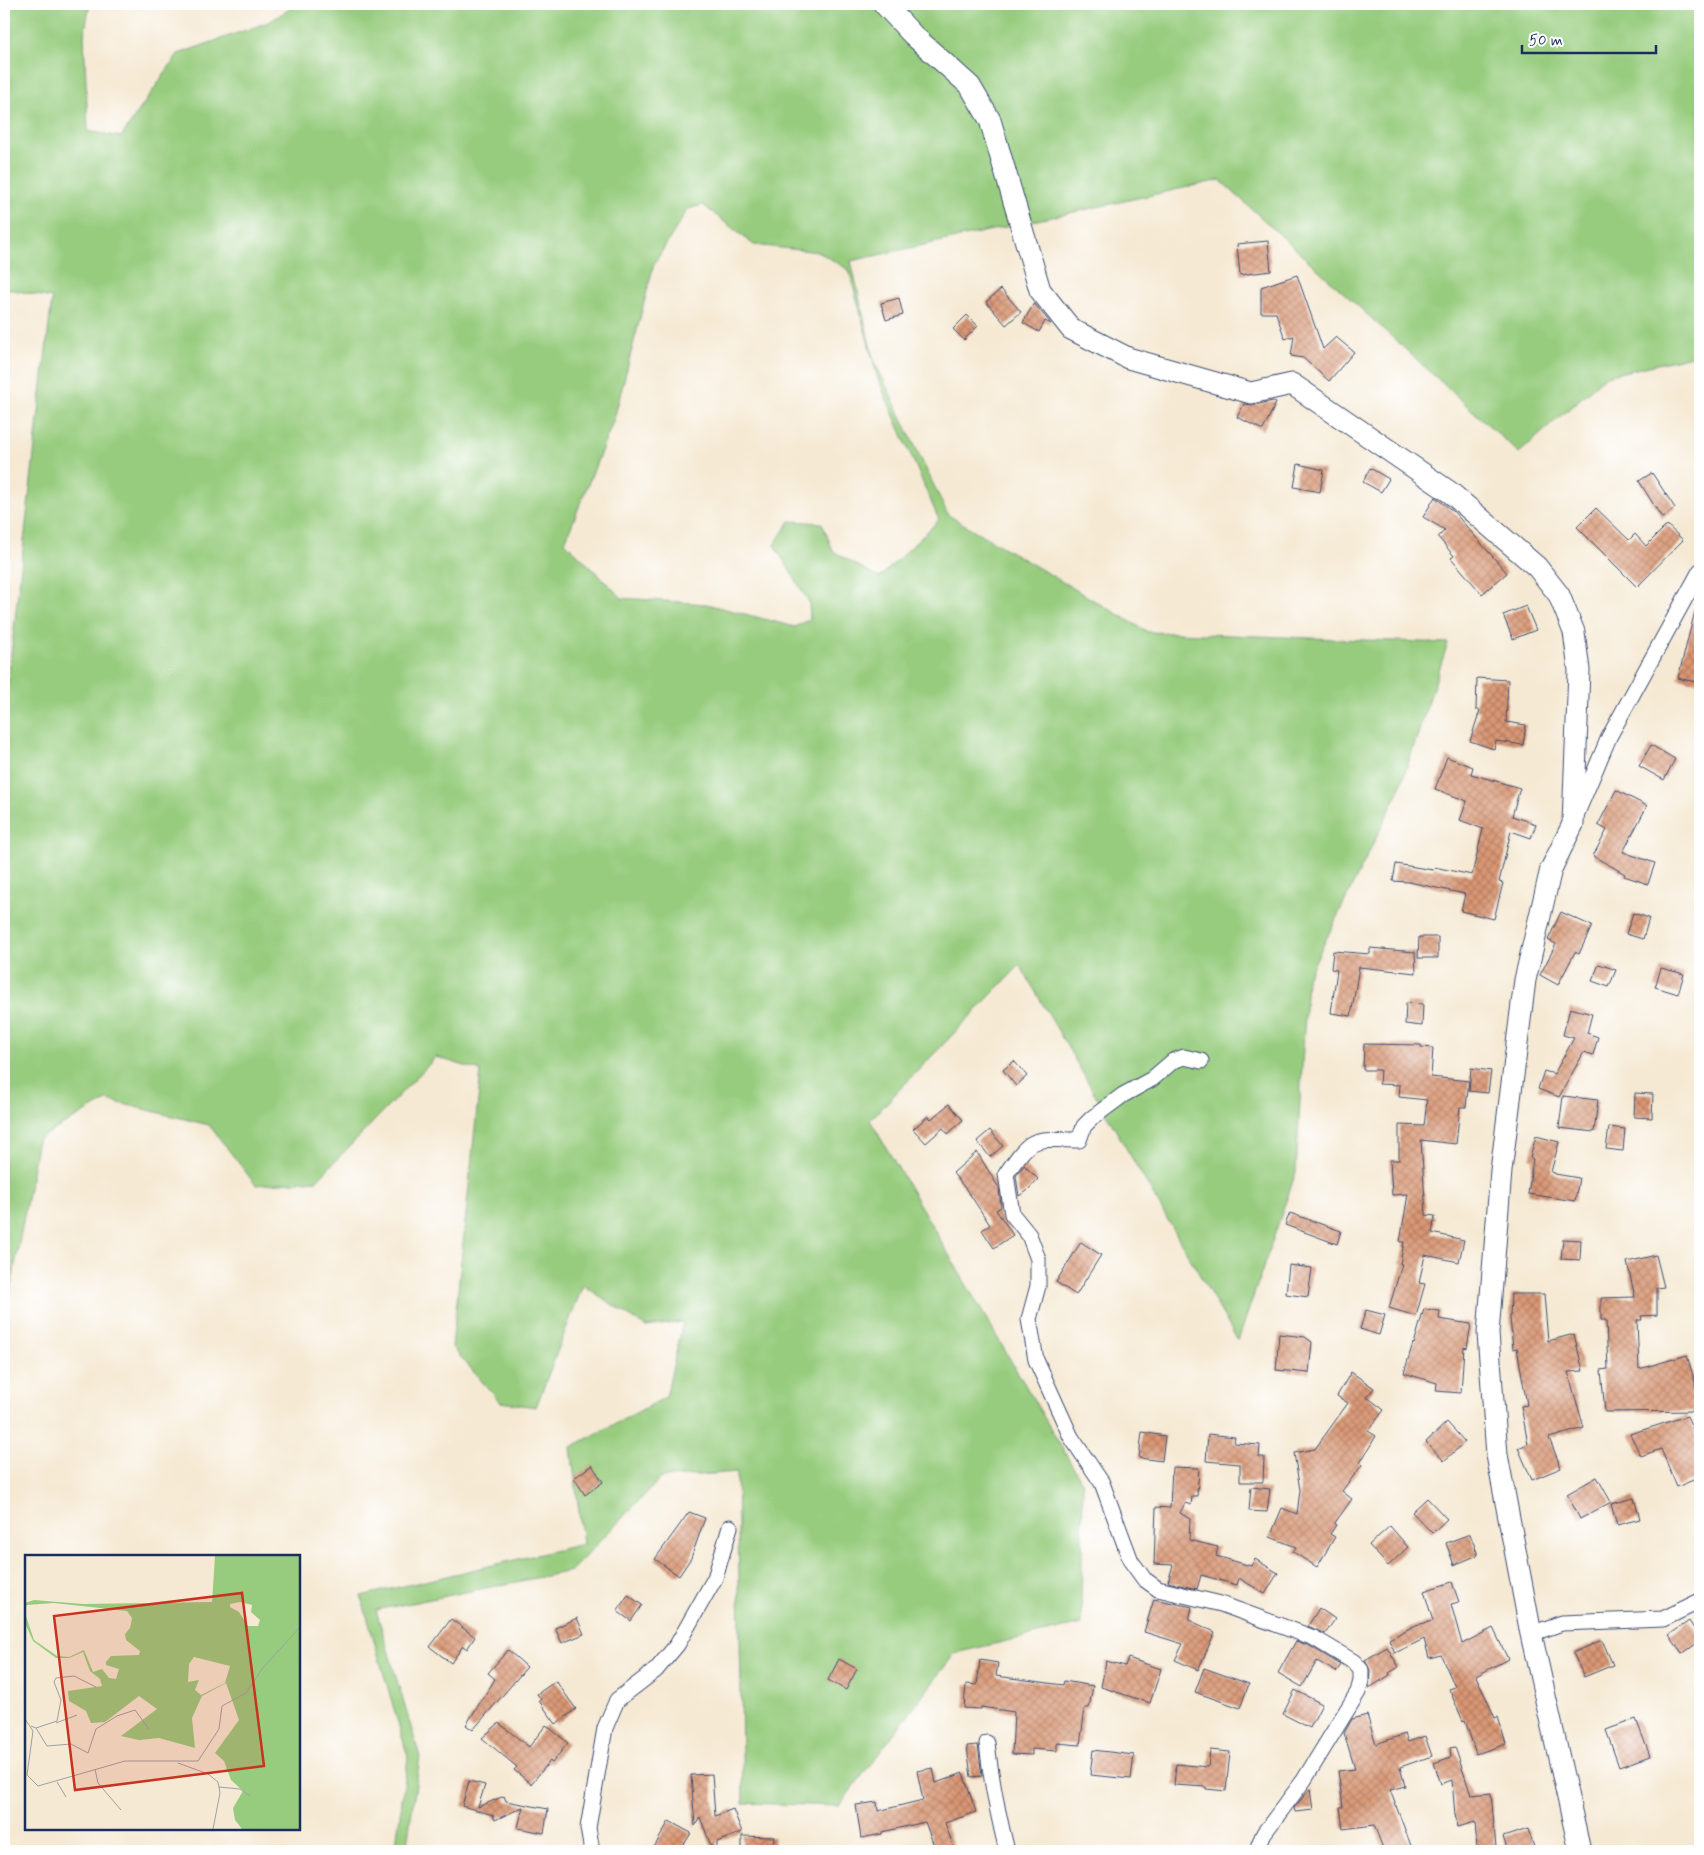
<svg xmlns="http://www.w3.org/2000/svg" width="1704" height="1855" font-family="Mynerve,sans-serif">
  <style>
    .green { fill: #97cc7e; stroke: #597e6e; fill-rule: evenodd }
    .building { fill: url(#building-cross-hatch) }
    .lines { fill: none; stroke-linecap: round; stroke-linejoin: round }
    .street-casing { stroke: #3c4b70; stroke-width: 17 }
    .secondary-casing { stroke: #3c4b70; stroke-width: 23 }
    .street { stroke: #fff; stroke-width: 15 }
    .secondary { stroke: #fff; stroke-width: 21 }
    .inset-road { fill: none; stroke: #9e9fa4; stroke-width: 1 }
    .view { fill: #c8321e; fill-opacity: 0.15; stroke: #c8321e; stroke-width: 2.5 }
    .inset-edge { fill: none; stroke: #1b2f5e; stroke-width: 2.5 }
  </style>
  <defs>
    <pattern id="building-cross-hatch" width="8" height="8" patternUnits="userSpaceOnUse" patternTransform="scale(1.25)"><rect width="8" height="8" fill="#da9774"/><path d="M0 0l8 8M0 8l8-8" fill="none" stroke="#b07c62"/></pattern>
  </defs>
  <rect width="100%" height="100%" fill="#fff"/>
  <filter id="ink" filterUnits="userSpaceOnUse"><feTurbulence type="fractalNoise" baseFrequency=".02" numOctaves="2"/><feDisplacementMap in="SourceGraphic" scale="10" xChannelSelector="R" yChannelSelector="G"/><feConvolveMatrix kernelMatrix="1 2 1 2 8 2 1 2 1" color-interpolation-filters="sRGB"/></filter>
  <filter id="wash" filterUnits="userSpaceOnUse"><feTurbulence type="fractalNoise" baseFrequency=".0096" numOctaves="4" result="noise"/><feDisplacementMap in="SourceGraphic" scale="20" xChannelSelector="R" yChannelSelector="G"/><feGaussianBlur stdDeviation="1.12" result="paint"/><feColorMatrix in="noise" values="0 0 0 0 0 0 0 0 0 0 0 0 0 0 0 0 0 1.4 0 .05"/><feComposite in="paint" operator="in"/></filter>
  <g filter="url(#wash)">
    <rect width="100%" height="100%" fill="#f5e9d3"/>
    <path class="green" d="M 4,4 L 90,4 L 84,35 L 88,131 L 121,137 L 178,54 L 269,22 L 297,4 L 1700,4 L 1700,354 L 1606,376 L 1519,453 L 1220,180 L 851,261 L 873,358 L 948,515 L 1148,632 L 1448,643 L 1399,791 L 1307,978 L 1296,1172 L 1238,1341 L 1020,965 L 870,1120 L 1083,1484 L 1081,1624 L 955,1653 L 839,1806 L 743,1803 L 737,1472 L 661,1478 L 571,1571 L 376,1610 L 420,1757 L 406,1851 L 395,1851 L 408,1757 L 361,1596 L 583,1544 L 571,1447 L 666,1397 L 683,1322 L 646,1327 L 583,1285 L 536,1407 L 500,1402 L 452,1347 L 481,1071 L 436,1057 L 317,1180 L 256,1185 L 209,1125 L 107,1100 L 38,1139 L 4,1326 L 4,715 L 52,298 L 4,288 ZM 703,205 L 754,245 L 819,252 L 849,270 L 878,379 L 939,520 L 879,578 L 833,551 L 822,523 L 790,521 L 774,545 L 809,602 L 810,619 L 795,627 L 706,604 L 622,598 L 565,542 L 614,419 L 654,264 L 688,209 Z"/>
    <g id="blocks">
      <path class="building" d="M 1268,241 L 1271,271 L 1240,275 L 1237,244 Z
        M 1297,275 L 1323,349 L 1336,337 L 1354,352 L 1329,381 L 1303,358 L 1291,356 L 1294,336 L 1285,339 L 1276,313 L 1261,313 L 1261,287 Z
        M 1001,289 L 1021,312 L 1006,325 L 986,302 Z
        M 899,298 L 903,315 L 886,320 L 881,303 Z
        M 1034,303 L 1051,324 L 1045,321 L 1039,332 L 1023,323 Z
        M 967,315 L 978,326 L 964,340 L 953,329 Z
        M 1273,401 L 1276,403 L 1263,430 L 1237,417 L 1244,404 L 1254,405 Z
        M 1298,464 L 1324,470 L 1320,492 L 1294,487 Z
        M 1370,468 L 1389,479 L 1381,492 L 1363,482 Z
        M 1652,473 L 1675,508 L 1662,518 L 1639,481 Z
        M 1435,497 L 1453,511 L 1507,573 L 1482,594 L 1451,558 L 1454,556 L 1438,537 L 1445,530 L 1423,517 Z
        M 1596,508 L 1629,540 L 1635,534 L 1646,546 L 1667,525 L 1683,540 L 1637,587 L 1577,527 Z
        M 1526,606 L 1536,630 L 1513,639 L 1503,615 Z
        M 1695,611 L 1700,611 L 1700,683 L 1678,678 Z
        M 1477,678 L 1508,680 L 1506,722 L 1526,725 L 1523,745 L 1496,741 L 1494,749 L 1470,741 L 1480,710 L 1476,710 Z
        M 1651,745 L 1675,759 L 1664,780 L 1639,766 Z
        M 1447,757 L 1473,767 L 1471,774 L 1520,788 L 1512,816 L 1536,824 L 1531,838 L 1511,831 L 1499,882 L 1503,883 L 1494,919 L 1461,911 L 1465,894 L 1409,882 L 1393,881 L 1396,864 L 1433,870 L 1434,867 L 1472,875 L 1483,829 L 1460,820 L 1467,801 L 1435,789 Z
        M 1616,790 L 1647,806 L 1623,852 L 1655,863 L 1648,884 L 1624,876 L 1625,874 L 1593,856 L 1607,830 L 1598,825 Z
        M 1561,912 L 1592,926 L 1579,954 L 1575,952 L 1558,985 L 1540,975 L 1556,944 L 1548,940 Z
        M 1633,913 L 1649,918 L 1643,939 L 1626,934 Z
        M 1419,937 L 1438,937 L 1438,958 L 1418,958 Z
        M 1370,948 L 1415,952 L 1416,973 L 1359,967 L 1351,1016 L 1331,1013 L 1337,970 L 1331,969 L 1333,951 L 1370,954 Z
        M 1599,964 L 1616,970 L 1609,987 L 1592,981 Z
        M 1661,968 L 1684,974 L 1678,994 L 1655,987 Z
        M 1406,1003 L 1423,1004 L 1422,1026 L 1405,1024 Z
        M 1570,1008 L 1592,1014 L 1587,1033 L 1598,1037 L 1593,1055 L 1584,1052 L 1559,1097 L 1538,1089 L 1544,1071 L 1554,1074 L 1574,1038 L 1563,1035 Z
        M 1364,1044 L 1421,1045 L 1421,1047 L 1433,1048 L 1431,1077 L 1469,1081 L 1466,1107 L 1460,1107 L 1456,1144 L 1421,1140 L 1426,1215 L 1435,1216 L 1432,1233 L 1464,1240 L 1459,1262 L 1425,1255 L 1419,1283 L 1425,1284 L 1416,1316 L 1389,1308 L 1402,1264 L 1400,1264 L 1404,1242 L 1400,1242 L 1408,1194 L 1392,1195 L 1390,1160 L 1399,1160 L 1399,1125 L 1424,1126 L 1427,1100 L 1399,1097 L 1400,1085 L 1379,1084 L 1380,1070 L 1363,1070 Z
        M 1014,1061 L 1027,1076 L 1016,1086 L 1003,1070 Z
        M 1471,1068 L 1491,1071 L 1488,1093 L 1469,1091 Z
        M 1635,1093 L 1653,1094 L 1652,1118 L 1634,1117 Z
        M 1563,1096 L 1598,1100 L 1594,1132 L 1559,1128 Z
        M 949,1104 L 963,1120 L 948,1134 L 943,1128 L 926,1143 L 913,1129 L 928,1116 L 931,1119 Z
        M 1609,1127 L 1625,1129 L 1623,1151 L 1606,1149 Z
        M 990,1130 L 1003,1146 L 990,1157 L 977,1141 Z
        M 1536,1136 L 1559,1142 L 1551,1172 L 1555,1173 L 1555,1174 L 1579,1178 L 1575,1201 L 1528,1194 L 1533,1159 L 1530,1158 Z
        M 977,1152 L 999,1188 L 1001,1207 L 996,1210 L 1013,1235 L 994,1248 L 982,1230 L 990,1225 L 971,1196 L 953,1173 Z
        M 1024,1165 L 1038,1179 L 1027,1191 L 1019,1196 L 1016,1176 Z
        M 1290,1213 L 1341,1231 L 1337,1244 L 1285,1225 Z
        M 1563,1239 L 1581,1240 L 1580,1260 L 1561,1259 Z
        M 1081,1242 L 1101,1255 L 1076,1295 L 1056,1282 Z
        M 1656,1255 L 1664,1287 L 1657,1288 L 1657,1315 L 1641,1316 L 1642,1320 L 1637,1320 L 1639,1369 L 1687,1355 L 1700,1400 L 1700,1411 L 1605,1412 L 1601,1370 L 1608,1369 L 1606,1320 L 1601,1320 L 1601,1298 L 1635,1297 L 1627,1262 Z
        M 1289,1265 L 1312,1268 L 1308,1297 L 1286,1294 Z
        M 1511,1294 L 1544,1294 L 1548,1341 L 1574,1334 L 1583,1371 L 1568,1372 L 1584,1428 L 1549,1438 L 1561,1468 L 1532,1480 L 1518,1448 L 1528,1444 L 1521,1406 L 1527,1405 L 1517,1348 L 1513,1349 L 1510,1318 Z
        M 1424,1309 L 1440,1311 L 1439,1319 L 1471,1324 L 1467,1348 L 1464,1347 L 1461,1393 L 1436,1391 L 1437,1383 L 1404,1373 L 1413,1343 L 1414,1344 Z
        M 1366,1310 L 1385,1315 L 1379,1335 L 1360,1329 Z
        M 1279,1334 L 1305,1337 L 1312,1342 L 1309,1373 L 1276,1370 Z
        M 1351,1372 L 1374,1388 L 1367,1397 L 1384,1410 L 1368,1431 L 1376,1436 L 1360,1463 L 1362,1465 L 1342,1491 L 1352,1499 L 1334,1524 L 1336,1525 L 1330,1534 L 1335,1537 L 1317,1567 L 1293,1552 L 1296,1547 L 1270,1537 L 1282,1508 L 1297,1514 L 1300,1490 L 1294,1453 L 1315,1449 L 1348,1403 L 1337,1396 Z
        M 1687,1416 L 1700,1445 L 1700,1477 L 1677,1487 L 1661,1449 L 1641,1456 L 1630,1434 Z
        M 1447,1422 L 1465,1442 L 1444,1461 L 1426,1442 Z
        M 1142,1432 L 1165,1436 L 1162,1461 L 1139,1458 Z
        M 1208,1434 L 1235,1437 L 1234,1443 L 1260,1445 L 1259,1457 L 1264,1457 L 1263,1482 L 1240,1482 L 1240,1464 L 1206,1461 Z
        M 592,1465 L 603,1482 L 585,1495 L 574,1478 Z
        M 1172,1467 L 1199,1468 L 1197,1496 L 1192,1496 L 1191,1505 L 1185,1503 L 1180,1513 L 1190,1519 L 1189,1540 L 1218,1547 L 1216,1556 L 1251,1566 L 1255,1559 L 1278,1573 L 1265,1594 L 1239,1578 L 1237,1585 L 1201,1575 L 1197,1589 L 1168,1582 L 1173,1565 L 1154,1564 L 1156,1507 L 1170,1508 Z
        M 1597,1477 L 1611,1502 L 1580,1519 L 1567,1494 Z
        M 1251,1487 L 1270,1489 L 1267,1512 L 1249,1511 Z
        M 1427,1498 L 1447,1519 L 1432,1533 L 1412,1512 Z
        M 1634,1498 L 1640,1519 L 1617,1525 L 1611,1504 Z
        M 689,1512 L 705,1518 L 691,1558 L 679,1576 L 655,1559 Z
        M 1390,1526 L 1408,1547 L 1388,1566 L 1369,1545 Z
        M 1470,1534 L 1478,1555 L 1454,1565 L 1446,1543 Z
        M 1452,1582 L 1459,1602 L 1451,1604 L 1462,1644 L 1493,1628 L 1508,1659 L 1476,1676 L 1495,1718 L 1498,1717 L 1506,1744 L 1476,1754 L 1465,1720 L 1463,1721 L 1449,1689 L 1455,1687 L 1441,1655 L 1429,1658 L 1424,1639 L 1395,1653 L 1389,1639 L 1416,1625 L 1433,1621 L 1424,1591 Z
        M 628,1595 L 642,1605 L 631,1621 L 617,1611 Z
        M 1154,1599 L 1192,1607 L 1189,1620 L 1215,1632 L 1198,1670 L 1175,1660 L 1183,1644 L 1144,1632 Z
        M 1319,1608 L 1335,1619 L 1325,1634 L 1308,1626 Z
        M 577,1618 L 584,1634 L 562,1643 L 555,1628 Z
        M 451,1619 L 475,1637 L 467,1649 L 463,1646 L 451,1663 L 430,1647 Z
        M 1689,1621 L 1700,1638 L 1700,1641 L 1682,1654 L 1669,1635 Z
        M 1602,1640 L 1613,1665 L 1584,1677 L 1573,1653 Z
        M 1296,1641 L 1310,1646 L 1341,1665 L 1336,1672 L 1317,1661 L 1302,1687 L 1278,1673 Z
        M 1387,1647 L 1399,1667 L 1389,1673 L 1390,1675 L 1369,1688 L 1370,1670 L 1365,1660 Z
        M 508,1650 L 527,1667 L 473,1730 L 466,1725 L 495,1679 L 488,1673 Z
        M 1128,1658 L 1161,1669 L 1150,1703 L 1101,1687 L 1106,1661 L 1125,1666 Z
        M 839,1659 L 857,1669 L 846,1690 L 828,1680 Z
        M 980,1660 L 998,1663 L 996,1676 L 1063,1685 L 1064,1681 L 1093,1686 L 1089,1708 L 1085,1708 L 1080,1745 L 1057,1743 L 1057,1751 L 1032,1749 L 1032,1755 L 1012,1754 L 1014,1712 L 981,1707 L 981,1709 L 964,1708 L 966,1684 L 977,1685 Z
        M 1204,1668 L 1249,1684 L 1240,1708 L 1195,1692 Z
        M 556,1681 L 576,1709 L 556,1724 L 539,1701 L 541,1699 L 537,1694 Z
        M 1295,1690 L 1322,1704 L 1310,1728 L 1283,1714 Z
        M 1367,1715 L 1376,1744 L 1405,1734 L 1408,1742 L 1425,1736 L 1432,1756 L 1400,1767 L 1405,1786 L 1390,1790 L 1413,1851 L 1384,1851 L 1374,1825 L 1343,1829 L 1340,1807 L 1343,1807 L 1338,1771 L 1355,1769 L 1344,1733 L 1352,1719 Z
        M 1636,1719 L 1650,1756 L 1619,1767 L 1606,1730 Z
        M 499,1723 L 529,1747 L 546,1725 L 568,1743 L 552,1763 L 550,1761 L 531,1784 L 514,1770 L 517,1767 L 482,1738 Z
        M 978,1745 L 982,1776 L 971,1777 L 967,1746 Z
        M 1455,1747 L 1471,1795 L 1491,1793 L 1496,1847 L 1477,1849 L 1475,1822 L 1458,1827 L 1455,1815 L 1452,1780 L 1441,1784 L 1434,1763 L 1451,1757 L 1450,1748 Z
        M 1093,1750 L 1134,1755 L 1131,1779 L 1090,1775 Z
        M 1210,1750 L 1230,1752 L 1226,1791 L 1206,1789 L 1206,1787 L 1174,1785 L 1176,1764 L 1208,1767 Z
        M 933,1768 L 936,1783 L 963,1773 L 976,1812 L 945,1823 L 955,1851 L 936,1851 L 925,1822 L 882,1832 L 882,1834 L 861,1838 L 856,1805 L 877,1802 L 878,1811 L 923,1800 L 917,1771 Z
        M 712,1774 L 715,1816 L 733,1809 L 742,1832 L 717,1842 L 717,1851 L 713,1851 L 700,1817 L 695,1826 L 691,1775 Z
        M 469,1781 L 485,1785 L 478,1807 L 504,1796 L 506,1801 L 548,1809 L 544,1833 L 518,1828 L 523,1807 L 495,1820 L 493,1815 L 462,1806 Z
        M 1310,1789 L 1313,1810 L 1295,1812 L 1294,1808 Z
        M 669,1821 L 691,1833 L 680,1851 L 652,1851 Z
        M 1528,1829 L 1534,1847 L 1523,1851 L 1508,1851 L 1503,1837 Z
        M 742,1836 L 775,1837 L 774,1851 L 742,1851 Z"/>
    </g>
  </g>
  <g filter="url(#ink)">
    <use href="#blocks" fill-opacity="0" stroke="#3c4b70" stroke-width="1"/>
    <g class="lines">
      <defs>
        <path id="street" d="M 1577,813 L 1609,737 L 1700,571
          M 1201,1061 L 1184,1057 L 1173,1061 L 1152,1079 L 1123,1095 L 1092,1118 L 1084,1126 L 1079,1140 C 1032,1139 1033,1135 1006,1174 L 1012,1214 L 1029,1235 L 1038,1259 L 1038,1286 L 1029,1319 L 1036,1360 L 1071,1437 L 1102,1483 L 1131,1561 L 1144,1579 L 1158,1589 L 1221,1604 L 1314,1638 L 1354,1662 L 1361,1670 L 1361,1681 L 1358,1692 L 1304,1780 L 1264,1833 L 1259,1844 L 1262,1851
          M 1531,1634 L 1562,1623 L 1663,1619 L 1700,1601
          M 987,1743 C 991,1780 998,1815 1007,1851
          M 592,1851 L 588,1828 L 605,1728 L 617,1700 L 656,1670 L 677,1645 L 715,1578 L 730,1527"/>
        <path id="secondary" d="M 884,4 L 913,35 L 970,86 L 990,120 L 1040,290 L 1071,329 L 1128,358 L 1251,393 L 1292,384 L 1451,493 L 1537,567 L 1559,595 L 1574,632 L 1579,670 L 1573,824 L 1551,869 L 1525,980 L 1501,1171 L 1488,1333 L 1497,1455 L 1531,1634 L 1580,1851"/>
      </defs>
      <use href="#street" class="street-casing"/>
      <use href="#secondary" class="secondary-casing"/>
      <use href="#street" class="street"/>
      <use href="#secondary" class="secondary"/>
    </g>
  </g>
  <g transform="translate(25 1555)">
    <rect width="275" height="275" fill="#f5e9d3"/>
    <path d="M 190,1 L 275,1 L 275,274 L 217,274 L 210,265 L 208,253 L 218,236 L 206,225 L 199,206 L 190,198 L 214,165 L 201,128 L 177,141 L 167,163 L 170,193 L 134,183 L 114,185 L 96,181 L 132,154 L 114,141 L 80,167 L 66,168 L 61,156 L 44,146 L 43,136 L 77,131 L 75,124 L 65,116 L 58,97 L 44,103 L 31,103 L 8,86 L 0,68 L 0,58 L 9,85 L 32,101 L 44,102 L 59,95 L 68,117 L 77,114 L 84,123 L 91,124 L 94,114 L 81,110 L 81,107 L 86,101 L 114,100 L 115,96 L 101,85 L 100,79 L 105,73 L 107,63 L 102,56 L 29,48 L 2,50 L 0,53 L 0,48 L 9,45 L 58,49 L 187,47 ZM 215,47 L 227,50 L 226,57 L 235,65 L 233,71 L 223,71 L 214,57 L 205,52 L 205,49 ZM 169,102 L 205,111 L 200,128 L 176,140 L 170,135 L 174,125 L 163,127 L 164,109 Z" fill="#97cc7e" fill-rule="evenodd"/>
    <path class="inset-road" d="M 0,164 L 8,176 L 2,220 L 13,231 L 100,206 L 173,206 L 194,174 L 197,151 L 221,138 L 237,114 L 275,72M 31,168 L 52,160M 6,171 L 11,173 L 22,191 L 46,189 L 63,198 L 71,174 L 92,161 L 110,155 L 124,174M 11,173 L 32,166 L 36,145 L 29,127 L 31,123 L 49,121 L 71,132M 153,208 L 183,219 L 193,227 L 195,238 L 188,274M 70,214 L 73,228 L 96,255M 32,227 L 41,242M 194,232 L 215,234 L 225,241"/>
    <path class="view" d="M 217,38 L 239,211 L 50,235 L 29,61 Z"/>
    <rect width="275" height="275" class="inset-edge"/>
  </g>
  <rect width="1704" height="1855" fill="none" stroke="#fff" stroke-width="20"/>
  <path d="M1522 45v8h134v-8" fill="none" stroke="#1b2f5e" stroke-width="2.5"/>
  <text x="1529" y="45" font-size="15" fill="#1b2f5e" stroke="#ffffff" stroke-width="4" paint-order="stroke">50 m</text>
</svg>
